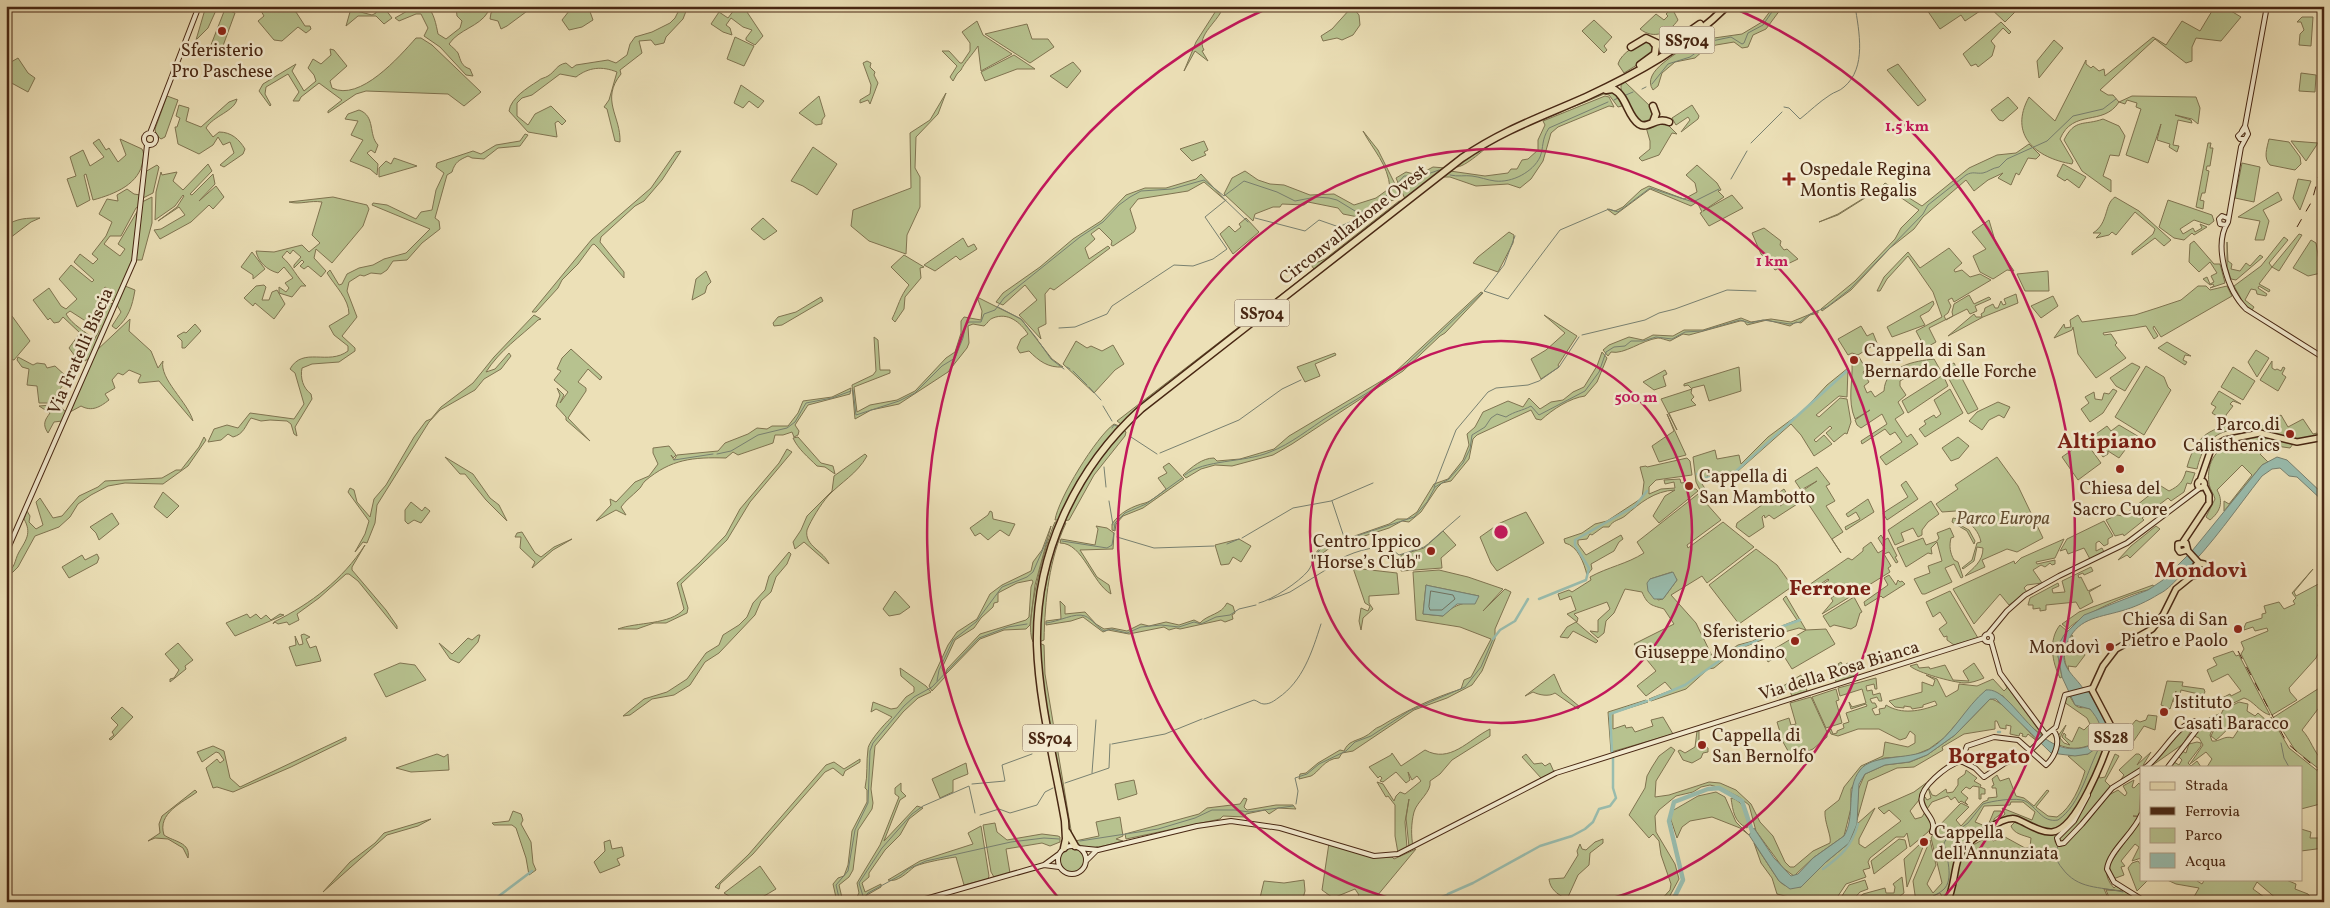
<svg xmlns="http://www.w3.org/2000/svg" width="2330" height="908" font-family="Vollkorn,serif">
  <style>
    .green { fill: #b7c28f; stroke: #807451; fill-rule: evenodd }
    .water { fill: #99bdaf; stroke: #798171 }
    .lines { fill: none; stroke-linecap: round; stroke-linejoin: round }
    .shore { stroke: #707261; stroke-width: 1 }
    .stream { stroke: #798171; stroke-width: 1 }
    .canal { stroke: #99bdaf; stroke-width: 2.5 }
    .river { stroke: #99bdaf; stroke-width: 4.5 }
    .secondary-casing { stroke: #482713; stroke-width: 6 }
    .primary-casing { stroke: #482713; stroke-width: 8 }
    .highway-casing { stroke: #482713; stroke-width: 9 }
    .secondary { stroke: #f3ebd0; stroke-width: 4 }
    .primary { stroke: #ece0b7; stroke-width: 5 }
    .highway { stroke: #ece0b7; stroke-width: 6 }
    .rail { stroke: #482713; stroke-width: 1; stroke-dasharray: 9 9; stroke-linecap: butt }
    .ring { fill: none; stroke: #c2185b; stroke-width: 2.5 }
    .poi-dot { fill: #8f2418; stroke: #f3ebd0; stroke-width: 2 }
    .labels { text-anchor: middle; stroke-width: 5; stroke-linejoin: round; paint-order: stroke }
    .shield { fill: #f3ebd0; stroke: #7b624c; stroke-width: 1 }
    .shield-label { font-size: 16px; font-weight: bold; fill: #482713 }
    .poi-label { font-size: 18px; fill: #482713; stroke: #f3ebd0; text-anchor: start }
    .street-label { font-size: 18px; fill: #482713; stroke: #f3ebd0 }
    .park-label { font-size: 18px; font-style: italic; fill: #644e32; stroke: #f3ebd0 }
    .district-label { font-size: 22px; font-weight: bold; fill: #7a1f14; stroke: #f3ebd0 }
    .centre { fill: #c2185b; stroke: #f3ebd0; stroke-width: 2.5 }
    .ring-label { font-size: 15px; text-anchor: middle; font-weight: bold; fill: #c2185b; stroke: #f3ebd0; stroke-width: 5; stroke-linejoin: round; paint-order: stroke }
  </style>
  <rect width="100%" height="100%" fill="#ece0b7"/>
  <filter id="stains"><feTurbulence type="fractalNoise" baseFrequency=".004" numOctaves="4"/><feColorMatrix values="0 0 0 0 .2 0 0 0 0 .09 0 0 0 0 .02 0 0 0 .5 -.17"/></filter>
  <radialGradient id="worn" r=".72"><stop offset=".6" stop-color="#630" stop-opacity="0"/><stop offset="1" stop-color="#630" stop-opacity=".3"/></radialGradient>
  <path class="green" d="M 206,6 L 218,6 L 208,28 L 196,40 Z
    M 258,6 L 275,6 L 296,12 L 305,26 L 310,26 L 311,29 L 306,33 L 298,27 L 282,41 L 274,40 L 258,21 L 264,16 Z
    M 377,6 L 383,6 L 392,18 L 384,24 L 376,16 L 358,16 L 346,26 L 350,12 L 345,8 L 372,15 L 376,13 Z
    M 416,6 L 427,6 C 434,13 436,24 438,34 L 446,39 L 460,28 L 462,21 L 457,16 L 456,7 L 485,6 L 488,12 C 479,27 459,29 449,44 C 452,47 456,50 458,53 C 461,61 461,66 470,69 L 473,76 L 466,75 L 440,47 L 424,36 L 428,28 L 421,14 L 416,14 L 399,21 L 395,18 Z
    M 499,6 L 534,6 L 507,26 L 501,29 L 498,21 L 490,19 L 491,13 Z
    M 573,6 L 588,6 L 593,20 L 582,27 L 569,30 L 562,20 Z
    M 681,6 L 688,6 L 683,19 L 666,37 L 664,43 L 655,45 L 651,40 L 639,41 L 642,53 L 620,70 L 621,74 C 600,100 621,116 620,142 L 615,141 L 607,109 L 604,107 L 609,100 L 617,72 C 602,66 589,67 576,77 L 560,74 L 532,95 L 522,98 L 517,103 L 517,116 L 528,125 L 535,114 L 551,106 L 566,121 L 562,125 L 558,121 L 555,123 L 557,137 L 528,132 L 509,111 C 511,98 527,88 538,81 C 541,78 545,78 548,76 C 556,71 556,65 566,63 L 572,68 L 576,65 L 608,60 L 616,63 L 627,55 L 630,44 L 635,37 L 652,32 L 670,23 L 675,18 Z
    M 737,6 L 748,6 L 745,9 L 763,36 L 755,45 L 746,40 L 746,38 L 752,30 L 743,27 L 731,18 L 726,25 L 730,28 L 732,35 L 723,32 L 711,24 L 719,12 L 728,18 Z
    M 1219,6 L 1223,6 C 1221,20 1195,35 1204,50 L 1202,51 L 1208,61 L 1195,51 L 1184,71 L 1196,42 Z
    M 1774,6 L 1783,6 L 1766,29 L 1753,35 L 1748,47 L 1742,48 L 1734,42 L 1716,45 L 1704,50 L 1695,58 L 1675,62 L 1662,73 L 1658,86 L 1653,90 C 1640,71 1680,53 1692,42 L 1702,45 L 1714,38 L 1742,34 L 1762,22 Z
    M 1932,6 L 1986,6 L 1986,7 L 1965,21 L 1961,15 L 1940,29 L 1927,10 Z
    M 1988,6 L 2021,6 L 2005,22 Z
    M 2215,6 L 2234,6 L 2231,11 L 2241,17 L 2221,41 L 2196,38 L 2192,47 L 2192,61 L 2186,63 L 2155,39 L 2100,90 L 2108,95 L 2113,95 L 2119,102 L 2132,96 L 2196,97 L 2200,108 L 2198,124 L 2192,119 L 2175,115 L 2191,120 L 2192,123 L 2178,120 L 2173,145 L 2179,146 L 2177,152 L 2169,147 L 2170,144 L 2157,140 L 2161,124 L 2148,163 L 2126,155 L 2141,109 L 2136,107 L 2137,103 L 2127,100 L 2125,104 L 2119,102 C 2103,127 2073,108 2060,139 L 2073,161 L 2072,164 C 2036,158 2008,135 2029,97 L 2055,121 L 2086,60 L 2086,64 L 2091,68 L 2093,66 L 2099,71 L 2104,69 L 2105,76 L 2153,37 L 2166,45 L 2182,21 L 2200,31 Z
    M 1672,8 L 1678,20 C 1669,33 1654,40 1640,29 L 1656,14 L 1664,20 L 1668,16 L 1666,14 Z
    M 225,9 L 235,13 L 220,54 L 209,50 Z
    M 1350,9 L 1354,9 L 1359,15 L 1360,25 L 1353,35 L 1342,40 L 1337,38 L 1323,41 L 1321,36 L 1332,29 Z
    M 2302,17 L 2313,17 L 2311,46 L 2299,45 L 2300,34 L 2304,30 L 2301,22 L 2297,22 Z
    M 1594,20 L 1612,37 L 1604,46 L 1607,50 L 1604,53 L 1582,31 Z
    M 977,21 L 983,35 L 1012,54 L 981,71 L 978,46 C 973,54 964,63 961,70 L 957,74 L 953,81 L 950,77 L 957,66 L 942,51 L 949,51 L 960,63 L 962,63 L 970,51 L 970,43 L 962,32 Z
    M 2001,22 L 2011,32 L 2009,34 L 2003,28 L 1991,41 L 1995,46 L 1992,56 L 1978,67 L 1976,64 L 1971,66 L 1963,54 Z
    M 1027,24 L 1032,39 L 1048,39 L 1054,47 L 1030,63 L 985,34 Z
    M 735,37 L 754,46 L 744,66 L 727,59 Z
    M 416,38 L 421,38 L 432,45 L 481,92 L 464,106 L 448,94 L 366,91 L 356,94 L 328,113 L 328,111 L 342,100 L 319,83 L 301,97 L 299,101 L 293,101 L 299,92 L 288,74 L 266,87 L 265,94 L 271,105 L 270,106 L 259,91 L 263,84 L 296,64 L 292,71 L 304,91 L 316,81 L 314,75 L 308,68 L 313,59 L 321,64 L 331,55 L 330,49 L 334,50 L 347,66 L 330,81 L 332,88 C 360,102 399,57 416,38 Z
    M 2054,40 L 2063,48 L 2039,78 L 2037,61 Z
    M 1649,41 L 1655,50 L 1648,58 L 1624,73 L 1618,64 C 1621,53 1638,43 1649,41 Z
    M 1014,55 L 1035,69 L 1017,69 L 985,81 L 981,72 Z
    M 18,58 L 28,73 L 35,78 L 28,92 L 6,80 L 6,65 Z
    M 867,61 L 871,63 L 870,67 L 875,72 L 874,75 L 878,83 L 870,104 L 868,100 L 860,103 L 860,100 L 870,94 L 871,85 L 863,63 Z
    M 1073,62 L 1081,71 L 1067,88 L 1050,76 Z
    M 1898,64 L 1926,100 L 1918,106 L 1887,70 Z
    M 2301,73 L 2316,75 L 2315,92 L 2299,91 Z
    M 1625,82 L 1652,108 L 1653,119 L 1645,124 C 1634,118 1620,98 1621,85 Z
    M 741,85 L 764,101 L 758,108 L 749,101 L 743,108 L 734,103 Z
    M 1608,91 L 1616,92 L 1622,106 L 1618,107 L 1609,95 L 1604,94 C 1569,110 1530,121 1496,141 C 1485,147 1466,168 1455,167 L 1500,137 Z
    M 946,93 L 938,114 L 916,137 L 915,168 L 920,177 L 920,207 L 907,235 L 906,254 L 869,241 L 851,226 L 853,210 L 911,188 L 910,133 L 930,120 Z
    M 167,96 L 178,100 L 165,137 L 161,139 L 156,135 L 155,129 Z
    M 819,96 L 825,116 L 822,120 L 822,124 L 816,125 L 799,113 Z
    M 1605,96 L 1609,97 L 1614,107 L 1609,106 L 1558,127 L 1551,133 L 1543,161 L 1531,179 L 1520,188 L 1508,184 L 1476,186 L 1450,177 L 1442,177 L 1450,171 L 1485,176 L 1508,173 L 1511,169 L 1517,169 L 1522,160 L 1528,159 L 1538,150 L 1538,140 L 1545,125 L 1543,121 Z
    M 2008,97 L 2018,108 L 2003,121 L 1999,120 L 1991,110 Z
    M 237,99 C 235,111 213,116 206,128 L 213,137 L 219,132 C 231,132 239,139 245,149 L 243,154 L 224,167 L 220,165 L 234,153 L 230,142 L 223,145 L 218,137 L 213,145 L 199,154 L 178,144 L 175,127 L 177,127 L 180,118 L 176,116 L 179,105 L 189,108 L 186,121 L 201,127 L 229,102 Z
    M 1692,105 L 1699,116 L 1698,119 L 1681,132 L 1690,120 L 1688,117 L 1676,125 L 1672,118 Z
    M 359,110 C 376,116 368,135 378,145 L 375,153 L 371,150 L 367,153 L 378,164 L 377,175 L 370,169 L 350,161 L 363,140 L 351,135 L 358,121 L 345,119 L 348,114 Z
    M 2103,119 L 2119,126 L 2125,136 L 2119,156 L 2110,155 L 2103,176 L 2111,180 L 2111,192 L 2082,171 L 2064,140 C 2075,118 2084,126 2103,119 Z
    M 1657,122 L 1667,124 L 1677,134 L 1672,133 L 1659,155 L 1642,161 L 1639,158 L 1650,149 L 1650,141 L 1646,127 Z
    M 1363,131 L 1378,150 L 1400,194 L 1396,199 L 1385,203 L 1367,216 L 1358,217 L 1343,214 L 1338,208 L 1308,202 L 1304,205 L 1282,204 L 1280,207 L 1273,207 L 1255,214 L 1253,221 L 1224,194 L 1232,178 L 1245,171 L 1258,180 L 1270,184 L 1284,185 L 1310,195 L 1334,194 L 1354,205 L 1376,198 L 1390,188 C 1388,164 1373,150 1363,131 Z
    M 525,134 L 528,135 L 520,146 L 498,148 L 484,159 L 472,158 L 468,156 C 459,160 455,162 452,172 L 447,175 L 435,218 L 439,221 L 440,229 L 422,243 L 407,260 L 393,261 L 387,270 L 381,274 L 371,273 L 364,276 L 360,275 L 349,282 L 347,291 L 357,317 L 342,336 L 355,348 L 355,351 L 339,362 L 312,364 L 302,368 C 300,378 303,388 311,394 L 312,399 L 295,427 L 297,436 L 294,434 L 291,424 L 287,421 L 270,420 L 261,421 L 251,418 C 245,426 244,434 233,437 L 228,434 L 221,440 L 208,442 L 214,429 L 227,425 L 238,428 L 250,413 L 294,419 L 304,404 L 295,373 L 290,369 C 303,346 328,366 348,351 L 348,346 L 334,335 L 329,326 L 349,314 C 349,299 335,286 327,273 L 330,270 L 339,285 L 342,284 L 347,274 L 359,268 L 373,265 L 384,259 L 406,253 L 430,229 L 372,205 L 373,203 L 387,205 L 416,219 L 421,212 L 432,210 L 436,190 L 444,173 L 436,167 L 437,163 L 473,151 L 481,154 L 496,145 L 520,141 Z
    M 99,139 L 106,150 L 109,148 L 118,162 L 126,155 L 120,139 L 142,149 C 144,153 144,155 143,160 C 140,184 115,194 93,200 L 86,174 L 84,175 L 90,200 L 77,207 L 67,179 L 76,176 L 70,157 L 83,150 L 90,166 L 104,157 L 93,143 Z
    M 2269,139 L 2289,142 L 2300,157 L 2301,164 L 2295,170 L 2270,165 C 2263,158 2267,148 2269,139 Z
    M 1204,141 L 1208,150 L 1204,152 L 1206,155 L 1192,161 L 1180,149 Z
    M 2291,141 L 2292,141 L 2318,143 L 2306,161 Z
    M 2208,143 L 2211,143 L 2210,148 L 2213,148 L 2210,166 L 2207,166 L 2206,170 L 2209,171 L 2205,193 L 2202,193 L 2200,200 L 2204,201 L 2203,209 L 2196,207 Z
    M 2029,144 L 2040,155 L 2036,159 L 2028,158 L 2019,175 L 2016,173 L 2011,185 L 1998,178 L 2003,173 L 1988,180 L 1974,191 L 1966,180 L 1923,217 L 1914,229 L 1890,248 L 1851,290 L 1822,311 L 1821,309 L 1855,281 L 1895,239 L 1901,228 L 1919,210 L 1884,186 L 1838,215 L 1819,222 L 1838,214 L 1880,188 L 1885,183 L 1922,206 L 1969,168 L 1997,155 L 2016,153 Z
    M 813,147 L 837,164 L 817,195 L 803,186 L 791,181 Z
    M 681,151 L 662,180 L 644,201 L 635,206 L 601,237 L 600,242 L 624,272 L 624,278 L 598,248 L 594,244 L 592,245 L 578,264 L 562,280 L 558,288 L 536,312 L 532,312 L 592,239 L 651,188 L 676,152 Z
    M 394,158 L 417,166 L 379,177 L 379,168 L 386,161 L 391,164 Z
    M 2242,163 L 2260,167 L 2254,202 L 2235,198 Z
    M 208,164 L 212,171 L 190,194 L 192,195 L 213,174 L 215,184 L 199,201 L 216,186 L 224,197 L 213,209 L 209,205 L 191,222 L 160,239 L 154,230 L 161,229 L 185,215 L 179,207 L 158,221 L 177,207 L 184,196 L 183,195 L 175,206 L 155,220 L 156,192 L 161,172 L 162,175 L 177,172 L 173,181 L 183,190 Z
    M 2063,164 L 2086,177 L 2079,188 L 2067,179 L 2065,181 L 2057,176 Z
    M 157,165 L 159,167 L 153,193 L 143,198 L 145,172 Z
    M 1697,165 L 1717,183 L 1721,190 L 1718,191 L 1724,197 L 1703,211 L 1732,195 L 1743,208 L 1709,226 L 1700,213 L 1702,212 L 1697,202 L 1691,206 L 1650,189 L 1615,215 L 1607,209 L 1615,211 L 1623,207 L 1641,190 L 1649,186 L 1684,199 L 1697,192 L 1695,183 L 1686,175 Z
    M 1433,167 L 1445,168 L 1405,199 L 1396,178 L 1406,172 L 1418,175 Z
    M 1201,174 L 1226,201 L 1204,182 L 1188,191 L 1138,199 L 1130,209 L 1136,228 L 1134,232 L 1113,246 L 1111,245 L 1112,241 L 1099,228 L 1091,234 L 1095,239 L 1085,248 L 1089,259 L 1108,246 L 1110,248 L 1054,290 L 1050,288 L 1045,294 L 1046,324 L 1038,328 L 1041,339 L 1019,315 L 1037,300 L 1025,285 L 1003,305 L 996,302 L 1003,293 L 1040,267 L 1073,239 L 1101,221 L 1126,195 L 1145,188 L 1166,188 L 1196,179 Z
    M 2298,179 L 2311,181 L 2300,210 L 2293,198 Z
    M 127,189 L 134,194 L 140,195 L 139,206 L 136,208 L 121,236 L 110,236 L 104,244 L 120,256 L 125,249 L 118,244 L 138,210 L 132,261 L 115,303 L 105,293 L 108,289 L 105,287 L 97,300 L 100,302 L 102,298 L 114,305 L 91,357 L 85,361 L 79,357 L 77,359 L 69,348 L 80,333 L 63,317 L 59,322 L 54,323 L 50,318 L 48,320 L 33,300 L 49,288 L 61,306 L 66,309 L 77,299 L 59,279 L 71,265 L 92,282 L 94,280 L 74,262 L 80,254 L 93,264 L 98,259 L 92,254 L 106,236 L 112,222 L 99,214 L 107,199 L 118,201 L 117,195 ZM 70,311 L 98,329 L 99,331 L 94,340 C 87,332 72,325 66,314 Z
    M 2278,192 L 2282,200 L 2263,210 L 2269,221 L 2264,240 L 2255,240 L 2260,221 L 2238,217 Z
    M 152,197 L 152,223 L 142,260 L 136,260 L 142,202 Z
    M 333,197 L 367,205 L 369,209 L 363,226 L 332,263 L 316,249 L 314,258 L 326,271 L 321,277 L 308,266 L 304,269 L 300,266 L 304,262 L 302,260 L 294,268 L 294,265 L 301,257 L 293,250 L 290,254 L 287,251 L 282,257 C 292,265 297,278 306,286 L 301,286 L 292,297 L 279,293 L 279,287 L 286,292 L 289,288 L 285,283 L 293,278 L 284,267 L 278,273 C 267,270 258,262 256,251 L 274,252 L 302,245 L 309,252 L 320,243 L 312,235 L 322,202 C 310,200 300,205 289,202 Z
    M 2115,197 L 2139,211 L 2171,240 L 2164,246 L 2155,238 L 2132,255 L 2132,252 L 2153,234 L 2155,229 L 2135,212 L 2116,235 L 2112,232 L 2109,235 L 2096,238 L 2101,233 L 2093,233 C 2109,223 2104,204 2115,197 Z
    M 2168,200 L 2212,215 L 2214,221 L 2209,225 L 2194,220 L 2180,229 L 2183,234 L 2193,228 L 2195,232 L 2202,228 L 2200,224 L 2207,227 L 2194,235 L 2192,233 L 2184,240 L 2174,238 L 2159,227 Z
    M 1399,201 L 1403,201 L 1276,299 L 1267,307 L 1136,410 L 1121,424 L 1117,421 L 1314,269 L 1311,265 L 1325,259 Z
    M 40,218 L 31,222 L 6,241 L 6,226 C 16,218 28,218 40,218 Z
    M 763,218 L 777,231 L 764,240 L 751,229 Z
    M 1246,218 L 1259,232 L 1233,254 L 1220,234 L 1229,226 L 1235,232 L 1241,227 L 1239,224 Z
    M 1989,220 L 1996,244 L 2014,271 L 2007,270 L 1993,279 L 1980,272 L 1973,256 L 1986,249 L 1972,232 Z
    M 1764,228 L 1781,241 L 1780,245 L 1784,250 L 1787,249 L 1798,259 L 1775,270 L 1761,254 L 1752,233 Z
    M 1509,232 L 1514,235 L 1513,243 L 1498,272 L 1473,263 L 1478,257 Z
    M 2299,234 L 2302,235 L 2279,271 L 2272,267 L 2259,284 L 2270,290 L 2269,292 L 2259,286 L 2258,288 L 2267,294 L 2266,296 L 2257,294 L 2256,290 L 2251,289 L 2245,300 L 2254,307 L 2252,310 L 2256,313 L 2244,304 L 2234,286 L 2261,266 L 2284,237 L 2288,240 L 2269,263 L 2272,267 Z
    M 963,238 L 968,247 L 974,244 L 977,249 L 960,260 L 956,256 L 935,271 L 924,265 Z
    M 2311,240 L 2316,243 L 2321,273 L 2308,276 L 2293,268 Z
    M 2194,241 L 2214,264 L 2220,264 L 2225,283 L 2210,288 L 2214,286 L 2213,284 L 2210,285 L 2203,279 L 2207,277 L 2210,284 L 2214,282 L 2211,276 L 2217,273 L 2210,262 L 2199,272 L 2189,262 L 2190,244 Z
    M 2227,242 L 2228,261 L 2232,264 L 2231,269 L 2240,271 L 2246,263 L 2250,266 L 2260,255 L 2263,257 L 2236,280 L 2231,279 L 2227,267 Z
    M 1949,248 L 1962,263 L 1954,270 L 1955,272 L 1962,270 L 1970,277 L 1980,274 L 1991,280 L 1954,302 L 1952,298 L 1948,300 L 1951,306 L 1948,313 L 1944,316 L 1946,320 L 1953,316 L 1952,312 L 1954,304 L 1969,295 L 1974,304 L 1989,297 L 1991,299 L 1975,306 L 1977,311 L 1970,314 L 1967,309 L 1929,328 L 1936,342 L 1925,348 L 1916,331 L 1942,317 L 1933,292 L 1908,256 L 1887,279 L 1880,291 L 1877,291 L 1884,277 L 1908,252 L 1920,268 Z
    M 252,252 L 265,269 L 253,279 L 253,275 L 241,267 Z
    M 904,255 L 924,267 L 920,268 L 921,278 L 905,297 L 904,309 L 895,322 L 892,319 C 898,307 900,296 909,285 L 891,267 Z
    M 706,271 L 711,282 L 707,286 L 705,293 L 692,300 L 696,279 Z
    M 2048,271 L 2049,291 L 2025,291 L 2017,274 Z
    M 264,285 L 266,287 L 262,300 L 269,300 L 272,292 L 277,290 L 285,304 L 274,319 L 255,303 L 253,306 L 244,298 L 256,286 Z
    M 125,286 L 135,290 C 132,307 129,317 116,329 L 112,326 L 121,312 L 117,305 Z
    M 2198,286 L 2206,286 L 2210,290 L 2227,286 L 2232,296 L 2161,337 L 2154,326 L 2153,328 L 2158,336 L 2154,339 L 2146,326 L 2103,333 L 2104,335 L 2111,334 L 2117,343 L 2115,345 L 2126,358 L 2096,378 L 2078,354 L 2073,327 L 2072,330 L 2054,338 L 2064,324 L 2065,328 L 2071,327 L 2070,320 L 2078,315 L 2082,322 L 2135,315 L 2157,308 L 2181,300 Z
    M 1481,292 L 1483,293 L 1445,333 L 1440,336 L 1403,371 L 1292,444 L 1273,455 L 1232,466 L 1215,465 L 1201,469 L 1186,478 L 1183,475 C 1192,467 1202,458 1214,458 L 1217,461 L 1240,459 L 1274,449 L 1289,436 L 1393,374 Z
    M 2016,294 L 2018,303 L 1983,317 L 1948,336 L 1974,314 L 1976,317 L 1982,317 L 1981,314 L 1984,312 L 1985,308 L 1993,304 L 1995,308 L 1998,308 L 2001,301 L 2003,305 L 2006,304 L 2004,299 Z
    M 2053,296 L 2058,306 L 2041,318 L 2031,306 Z
    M 821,297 L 823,301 L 782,325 L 774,326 L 773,323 L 778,317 L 796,312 Z
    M 977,297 L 1021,319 L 1052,359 L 1063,367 C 1048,368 1039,361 1029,351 L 1020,353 L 1017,348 L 1021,339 L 1028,334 C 1020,322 1008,312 993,318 C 989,319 988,323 984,326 L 973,324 L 968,326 L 969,343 L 967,348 L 948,372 L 899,404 L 871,410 L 855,419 L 852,385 L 873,375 L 876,371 L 874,337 L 878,340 L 880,370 L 890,370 L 890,373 L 854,387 L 857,412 L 870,405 L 897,400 L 915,391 L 946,358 L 955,352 L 961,333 L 961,321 L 964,317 L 981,320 L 982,311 Z
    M 1933,301 L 1934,304 L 1929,311 L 1920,316 L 1925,325 L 1892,337 L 1887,327 Z
    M 1818,311 L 1818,313 L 1810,315 L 1801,323 L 1796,322 L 1790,326 L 1767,320 L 1747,325 L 1744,321 L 1740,321 L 1689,335 L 1683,334 L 1670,341 C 1666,340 1661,338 1658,338 C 1642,340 1624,355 1611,352 L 1608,356 L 1603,350 L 1609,345 L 1629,337 L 1643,340 L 1653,335 L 1673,336 L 1684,330 L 1703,330 L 1741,318 L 1751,322 L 1771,319 L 1791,322 Z
    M 534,315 L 541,319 L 538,320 C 520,337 500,350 486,372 L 495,369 L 509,353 L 511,356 L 501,369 L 484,379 L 475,390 L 440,410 L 429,422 L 377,505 L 375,523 L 367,543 L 363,542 L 355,552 L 365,534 L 369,521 L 348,492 L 350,488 L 354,490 L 357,502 L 370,517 L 374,499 L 386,485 L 414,437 L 426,421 L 431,419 L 441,407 L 473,383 L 494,357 Z
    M 1544,315 L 1577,336 L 1558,365 L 1559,367 L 1541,379 L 1531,359 L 1546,350 L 1565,333 Z
    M 12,316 L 30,341 L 14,360 L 6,358 L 6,322 Z
    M 130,319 L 129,331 L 151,351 L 158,368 L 163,361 C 159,379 188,402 193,421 L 159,381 L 139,383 L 138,381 L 141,375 L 129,370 L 123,375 L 118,373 L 112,380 L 115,388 L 105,394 L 109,400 C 100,407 92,412 81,406 L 70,412 L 96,351 Z
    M 195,324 L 201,331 L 185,348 L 182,348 L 182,341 L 177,336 L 184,332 L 186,333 Z
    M 1861,326 L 1867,336 L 1873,333 L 1877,343 L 1858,355 L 1852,353 L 1848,355 L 1838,339 Z
    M 1076,341 L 1087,348 L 1091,346 L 1102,351 L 1113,345 L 1124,364 L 1115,370 L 1094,393 L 1063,364 Z
    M 2167,342 L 2191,356 L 2185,355 L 2183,360 L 2187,362 L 2185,365 L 2158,348 Z
    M 571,349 L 602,377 L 600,380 L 588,369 L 578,382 L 586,388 L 586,391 L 568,418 L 590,441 L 566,420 L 566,417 L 556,406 L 560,395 L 557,388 L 564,395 L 560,403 L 568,392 L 554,380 L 561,371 L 557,369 L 562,358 Z
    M 2256,350 L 2269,358 L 2257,377 L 2248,362 Z
    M 1602,352 L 1607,358 L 1597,382 L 1585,396 C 1570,398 1553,409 1541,420 L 1536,419 L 1531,410 L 1477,435 L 1473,439 L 1469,459 L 1451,481 L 1442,483 L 1437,488 L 1421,512 L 1409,522 L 1402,521 L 1389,528 L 1331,547 L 1315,559 L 1311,559 L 1323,544 L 1346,539 L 1389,524 L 1397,519 L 1407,519 L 1417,512 L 1434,484 L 1448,479 L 1463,460 L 1469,445 L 1467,434 L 1475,427 L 1483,412 L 1508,401 L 1523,407 L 1529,398 L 1540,409 L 1551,402 L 1563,400 L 1573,392 L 1584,387 L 1597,366 Z
    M 1335,353 L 1336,355 L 1315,364 L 1320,376 L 1305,382 L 1297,367 Z
    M 18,357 L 33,365 L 37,363 L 45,364 L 47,368 L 55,366 L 68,378 L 50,403 L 39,403 L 37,386 L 27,385 L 29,369 L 22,367 L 17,360 Z
    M 1850,357 L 1859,357 L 1866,369 L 1863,372 L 1869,382 L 1864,386 L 1867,393 L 1871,391 L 1875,397 L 1884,391 C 1885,366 1915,361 1934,359 L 1942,373 L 1933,378 L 1928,371 L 1915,372 L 1900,381 L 1900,386 L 1906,395 L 1898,402 L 1904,413 L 1895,419 L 1907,437 L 1911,434 L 1918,444 L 1886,465 L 1880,457 L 1902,442 L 1895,432 L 1890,435 L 1885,429 L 1862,444 L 1861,441 L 1887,424 L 1882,414 L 1861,428 L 1857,425 L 1855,420 L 1870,410 L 1855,419 C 1847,400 1853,382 1852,363 L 1856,360 L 1854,358 L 1851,360 Z
    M 2272,361 L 2272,368 L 2275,370 L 2277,369 L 2281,371 L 2283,367 L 2285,368 L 2282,374 L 2286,377 L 2278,391 L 2260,380 Z
    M 1954,363 L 1978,409 L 1968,414 L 1943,368 Z
    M 2132,363 L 2140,367 L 2125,391 L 2116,386 L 2110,378 Z
    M 2146,366 L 2164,377 L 2168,387 L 2171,390 L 2144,435 L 2115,417 Z
    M 1739,367 L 1741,391 L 1709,401 L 1704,385 L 1692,388 L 1691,393 L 1694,397 L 1691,400 L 1696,405 L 1669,413 L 1677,430 L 1661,399 L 1692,389 L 1688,385 L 1684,386 L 1684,384 Z
    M 2233,367 L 2255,381 L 2243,400 L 2221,387 Z
    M 1848,368 L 1847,397 L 1839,396 L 1816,415 L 1819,417 L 1840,398 L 1847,399 L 1851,422 L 1847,434 L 1845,433 L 1834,442 L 1826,433 L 1832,428 L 1830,426 L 1814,440 L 1816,442 L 1824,435 L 1832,444 L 1814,456 L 1801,435 L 1791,424 L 1738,471 L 1707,476 L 1709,479 L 1702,484 L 1706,490 L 1702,494 L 1696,482 L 1693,457 L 1715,450 L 1717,459 L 1739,455 L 1741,464 L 1768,437 L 1803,411 L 1827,385 Z
    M 1665,370 L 1667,374 L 1663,376 L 1666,386 L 1654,390 L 1643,382 Z
    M 1943,375 L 1948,386 L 1908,413 L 1902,401 Z
    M 851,388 L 850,394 L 808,405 L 795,425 L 799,431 L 798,435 L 794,437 L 792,432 L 783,435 L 775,435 L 773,443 L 738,455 L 733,452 L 726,458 C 693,457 671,459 645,481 C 642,484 641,488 638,490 C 632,496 626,500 621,507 L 626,515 L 616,510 L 596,521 L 611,505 L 610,499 L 616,502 L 635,482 L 649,476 L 658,464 L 653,453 L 653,448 L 669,446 L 676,455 L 673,458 L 671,455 L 674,460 L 677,455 L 718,451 L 725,443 L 748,434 L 757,428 L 767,429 L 772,426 L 788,426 L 798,413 L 803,401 L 832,397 Z
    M 1950,389 L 1963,413 L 1925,437 L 1919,429 L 1926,424 L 1924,421 L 1934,415 L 1936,418 L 1941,414 L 1934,400 Z
    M 2113,389 L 2117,391 L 2103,413 L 2090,422 L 2081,409 L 2089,403 L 2085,397 L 2094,392 L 2095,399 L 2102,400 L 2104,393 L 2109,394 Z
    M 2219,391 L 2241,404 L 2233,401 L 2230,404 L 2233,406 L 2226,415 L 2226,419 L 2223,420 L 2212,413 L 2216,407 L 2211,404 Z
    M 56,399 L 58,405 L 66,412 L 62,421 L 54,422 L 48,433 C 42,424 45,420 50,413 L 39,406 L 51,405 Z
    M 1998,402 L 2010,407 L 2004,418 L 1999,415 L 1989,420 L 1982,430 L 1969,421 L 1977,412 Z
    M 1667,414 L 1686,455 L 1659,462 L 1652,446 L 1674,431 Z
    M 2281,415 L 2288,427 L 2303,419 L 2313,434 L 2317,433 L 2319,436 L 2323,434 L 2320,429 L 2324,426 L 2324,435 C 2312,438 2300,442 2288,438 C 2277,435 2268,431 2256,431 L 2256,429 Z
    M 2242,422 L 2246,423 L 2248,427 L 2243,429 L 2241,425 L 2226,429 L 2227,431 C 2208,436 2201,452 2197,469 L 2187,467 C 2197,432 2211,429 2242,422 Z
    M 1114,424 L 1119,426 L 1086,468 L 1059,520 L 1055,520 C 1058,499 1096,437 1114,424 Z
    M 2119,425 L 2141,438 L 2136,445 L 2131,442 L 2119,458 L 2108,451 L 2108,454 L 2103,457 L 2089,439 L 2107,426 L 2111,431 Z
    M 1123,429 L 1126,432 L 1125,436 L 1094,475 L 1069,520 L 1063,521 L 1088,472 Z
    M 2257,436 L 2269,436 L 2293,444 L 2290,448 L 2276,446 L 2275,448 L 2268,448 L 2260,454 L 2268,462 L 2262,465 L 2224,511 L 2224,501 L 2229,504 L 2252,475 L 2242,465 L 2217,490 C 2224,502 2220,512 2210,520 L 2206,517 L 2215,499 C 2214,494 2210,490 2209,484 C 2206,460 2217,447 2239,440 L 2239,438 Z
    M 204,437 L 206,440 L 188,466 L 163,484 L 125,483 L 108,486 L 91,495 L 78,504 L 70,517 L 59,527 L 35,536 L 18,567 L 10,575 L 10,578 L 6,578 L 6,572 C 16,568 14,561 19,552 C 26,540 32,533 24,519 L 27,511 L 30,516 L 29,522 L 36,529 L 43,525 L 36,502 L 40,498 L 53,518 L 62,516 L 79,496 L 98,487 L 105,481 L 162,478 L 176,470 L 181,470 L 199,447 Z
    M 798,437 L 821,463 L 833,466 L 835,474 L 825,467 L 817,466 C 808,457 798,449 793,438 Z
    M 1958,437 L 1969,446 L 1959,458 L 1951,461 L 1942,448 Z
    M 2085,441 L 2101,463 L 2078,480 L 2062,457 Z
    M 787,449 L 792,452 L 750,502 L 727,540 L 681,584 L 688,608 L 687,613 L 666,623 L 654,623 L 637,629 L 618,629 C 636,622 671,625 684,609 L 677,583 L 699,563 L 726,535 L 740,509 L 779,463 Z
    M 865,454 L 867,456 C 857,474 841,482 828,496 C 821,504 811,520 807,530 C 804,546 824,551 829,564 L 804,542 L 795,549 L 793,542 L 801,530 L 807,516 L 832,491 L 834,476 Z
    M 445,457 L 473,474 L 490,498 L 499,505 L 507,521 L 486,500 L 465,474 L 460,474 Z
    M 1997,457 L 2018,486 L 2043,538 L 2017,552 L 2007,549 L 1982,560 L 1985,567 L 1965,576 C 1973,568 1983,562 1983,548 L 1977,547 L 1974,561 L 1963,569 L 1962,568 L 1972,560 L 1977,543 L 1981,542 C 1979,532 1972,523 1962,520 L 1960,525 L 1969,530 L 1975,541 L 1974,544 L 1967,531 L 1952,522 L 1953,518 L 1962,520 L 1964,517 L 1956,511 L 1942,512 L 1936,504 L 1958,489 L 1955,485 Z
    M 1687,458 L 1690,461 L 1692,475 L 1656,480 L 1649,487 L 1649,494 L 1661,489 L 1675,488 L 1674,482 L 1665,484 L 1664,480 L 1680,479 L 1681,483 L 1689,482 L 1691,484 L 1688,484 L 1688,488 L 1696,489 L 1698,491 L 1659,523 L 1653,516 L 1665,496 L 1675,490 C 1654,491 1640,503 1625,516 C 1620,520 1613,520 1609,527 L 1603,527 L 1592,535 L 1590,534 L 1587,539 L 1578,540 L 1578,544 L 1586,555 L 1621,535 L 1623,539 L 1619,542 L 1614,551 L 1591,564 L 1592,569 L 1587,575 C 1584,563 1578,546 1565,543 L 1564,539 L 1582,533 L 1595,524 L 1607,521 L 1642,498 L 1644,482 L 1640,467 L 1646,466 L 1647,467 Z
    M 1169,463 L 1184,479 L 1143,508 L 1123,516 L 1116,524 L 1115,531 L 1112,530 L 1112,524 C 1120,512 1133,506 1145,503 C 1150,502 1161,493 1166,489 L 1158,478 L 1167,473 L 1163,467 Z
    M 1817,467 L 1830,484 L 1826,486 L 1835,501 L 1826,506 L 1843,532 L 1832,539 L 1841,553 L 1805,499 L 1774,519 L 1769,515 L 1765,518 L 1764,515 L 1762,517 L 1764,527 L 1749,537 L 1736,527 L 1737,523 L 1784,489 L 1789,497 L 1780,506 L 1817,481 L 1801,490 L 1795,481 Z
    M 2186,471 L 2195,473 L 2191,484 L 2187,483 L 2184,492 L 2171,501 L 2168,498 L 2142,518 L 2144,520 L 2124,536 L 2123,534 L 2115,536 L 2106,520 L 2117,515 L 2123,516 L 2161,486 L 2169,491 C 2179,486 2183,482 2186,471 Z
    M 1906,481 L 1918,499 L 1887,520 L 1883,513 L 1908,497 L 1901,485 Z
    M 163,492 L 179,506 L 167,518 L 154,507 Z
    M 1698,494 L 1721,520 L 1687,545 L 1688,548 L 1723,522 L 1754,547 L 1707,583 L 1702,576 L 1671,595 L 1696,623 L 1714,660 L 1738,645 L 1753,641 L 1774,629 L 1797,620 L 1783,599 L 1786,596 L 1806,630 L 1826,629 L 1835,644 L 1792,669 L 1782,653 L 1768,662 L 1766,658 L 1759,658 L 1806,630 L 1799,628 L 1777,634 L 1744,647 L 1734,657 L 1725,659 L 1714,668 L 1708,669 L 1686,689 L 1651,701 L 1649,699 L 1672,690 L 1665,682 L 1646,696 L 1637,686 L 1656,671 L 1634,644 L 1674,624 L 1664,609 C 1652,605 1648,606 1642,592 L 1625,589 L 1614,613 L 1606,621 L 1604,633 L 1598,638 L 1590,631 L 1598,632 L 1598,620 L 1610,609 L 1607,602 L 1574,614 L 1578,618 L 1577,622 L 1567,614 L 1576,610 L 1571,596 L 1560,600 L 1558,594 L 1569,590 L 1572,592 L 1591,580 L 1590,577 C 1608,567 1627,564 1644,553 L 1637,542 ZM 1672,572 L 1677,580 L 1663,599 L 1658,600 L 1650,579 Z
    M 1868,499 L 1874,512 L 1846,530 L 1845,527 L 1860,519 L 1856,512 L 1848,517 L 1846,514 Z
    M 1931,501 L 1939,514 L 1928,522 L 1922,530 L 1922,535 L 1918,537 L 1913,528 L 1901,533 L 1904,541 L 1895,545 L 1888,530 Z
    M 411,502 L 422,511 L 425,507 L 430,511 L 421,523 L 414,520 L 408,524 L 405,521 L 405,510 Z
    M 990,511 L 992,512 L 993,519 L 1015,524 L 1009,536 L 1000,530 L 988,540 L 980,533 L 975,536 L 970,528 L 988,515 Z
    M 1526,512 L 1544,543 L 1497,571 L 1491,563 L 1480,537 L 1500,523 Z
    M 112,513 L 119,524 L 99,540 L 96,533 L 90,527 Z
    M 2104,521 L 2113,536 L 2108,539 L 2108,544 L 2104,546 L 2099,541 L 2096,543 L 2096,551 L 2102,548 L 2104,552 L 2090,559 L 2084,548 L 2068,554 L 2066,549 L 2060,551 L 2067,539 Z
    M 1055,522 L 1058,522 L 1039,582 L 1036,642 L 1033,642 C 1023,624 1046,541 1055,522 Z
    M 1062,522 L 1066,523 C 1049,559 1045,600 1044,640 L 1039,642 C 1041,597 1049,565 1062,522 Z
    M 1051,526 L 1035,585 L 1030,625 L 1026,629 L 1004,630 L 980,639 L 946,674 L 947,669 L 980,634 L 1026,620 L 1029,617 L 1031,587 L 1033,582 L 1032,580 L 1017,583 L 998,593 L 998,602 L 994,603 L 993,607 L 981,618 L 974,628 L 955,640 L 942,668 L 945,677 L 932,691 L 929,686 L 948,645 L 957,632 L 977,619 L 990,594 L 1002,585 L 1031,571 L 1033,562 L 1042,550 Z
    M 1096,526 L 1107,528 L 1114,533 L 1113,549 L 1080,550 L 1097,577 L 1109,585 L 1111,594 C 1092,583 1083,543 1060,543 L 1061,539 L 1095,545 L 1098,529 Z
    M 2156,526 L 2160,529 L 2130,558 L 2127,555 L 2118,560 L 2131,546 Z
    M 1950,528 L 1954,537 L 1951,538 C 1949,546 1950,553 1954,560 L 1958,562 L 1963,577 L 1961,578 L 1954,564 L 1945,568 L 1952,582 L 1925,594 L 1922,594 L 1914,579 L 1930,573 L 1928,566 L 1942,561 L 1937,542 L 1931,548 L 1932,554 L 1928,553 L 1906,567 L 1897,548 L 1923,538 L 1926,545 L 1937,541 L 1939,538 L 1937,533 Z
    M 1443,531 L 1456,545 L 1441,558 L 1442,568 L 1401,571 L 1401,555 L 1424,548 Z
    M 522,532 L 535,553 L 541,557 L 554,547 L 572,539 L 553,550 L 532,568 L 535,562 L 520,548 L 521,537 L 515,537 L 517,533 Z
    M 1881,535 L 1884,540 L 1888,538 L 1897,556 L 1895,557 L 1898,562 L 1896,563 L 1889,552 L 1884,554 L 1891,566 L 1888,568 L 1890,572 L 1822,614 L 1833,601 L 1831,598 L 1841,591 L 1842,587 L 1840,586 L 1829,592 L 1823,584 L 1829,580 L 1828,579 L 1813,589 L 1806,587 L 1848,558 L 1852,560 L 1863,551 L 1863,548 L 1871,542 L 1878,553 L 1885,549 L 1878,538 Z
    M 1239,539 L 1251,546 L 1241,562 L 1233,557 L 1229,564 L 1221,565 L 1215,545 Z
    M 2064,539 L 2055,558 L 2036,562 L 2037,564 L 2055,560 L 2055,564 L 2052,565 L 2050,563 L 2045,567 L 2041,565 L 2033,570 L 2042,583 L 2027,585 L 2024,588 L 2027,592 L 2009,605 L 2000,594 L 1974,624 L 1953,589 L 2014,561 L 2015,564 L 2021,558 Z
    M 365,545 L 352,567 L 352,570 L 386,610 L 397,626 L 397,629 L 358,581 L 349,574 L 346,574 L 319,598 L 297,614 L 299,620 L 289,625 L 287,622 L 278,624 L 275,622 L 273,624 L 274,622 C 312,603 342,580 365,545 Z
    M 1756,549 L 1777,565 L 1790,583 L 1790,588 L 1739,624 L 1709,585 Z
    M 789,552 L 791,554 L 787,564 L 776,577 L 771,592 L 761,601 L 755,615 L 719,653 L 705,662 L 690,685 L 674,695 L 652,699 L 630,715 L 623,716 L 644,699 L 667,692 L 687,679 L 706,653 L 719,645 L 723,635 L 739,625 L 747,617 L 753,603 L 765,590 L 769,576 Z
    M 97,554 L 99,558 L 97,563 L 69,578 L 62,567 L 82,555 L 85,560 Z
    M 2091,567 L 2093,571 L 2084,575 L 2083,573 L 2078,575 L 2079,578 L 2081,577 L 2088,591 L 2101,585 L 2089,592 L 2093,602 L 2080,609 L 2076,602 L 2046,605 L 2046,610 L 2040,611 L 2040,608 L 2033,609 L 2033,605 L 2028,605 L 2030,598 L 2058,583 L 2059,586 L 2052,589 L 2053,593 L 2065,592 L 2062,581 Z
    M 1353,568 L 1397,573 L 1399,594 L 1369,596 L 1369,603 L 1373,609 L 1363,618 L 1361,630 L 1359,621 L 1361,608 L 1368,611 L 1370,606 L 1365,603 Z
    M 2313,569 L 2294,592 L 2296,596 L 2324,581 L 2324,596 L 2318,605 L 2319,609 L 2324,612 L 2323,644 L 2316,658 L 2289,688 L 2290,692 L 2297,700 L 2272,715 L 2241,654 L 2244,649 L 2241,642 L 2268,631 L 2267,628 L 2255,631 L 2253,627 L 2244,630 L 2244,628 L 2246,623 L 2262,618 L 2262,614 L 2266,613 L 2264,606 L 2279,602 L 2284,609 L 2295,604 L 2293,601 L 2296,598 L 2292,593 Z
    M 1439,570 L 1468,577 L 1503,589 L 1483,611 L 1505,589 L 1511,592 L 1495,629 L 1495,639 L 1482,671 L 1472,685 L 1447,698 L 1414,710 L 1353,751 L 1342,753 L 1339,758 C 1325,758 1318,773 1311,776 C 1307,777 1303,778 1299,779 L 1300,774 L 1306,773 L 1318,763 L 1340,750 L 1344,751 C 1348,741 1356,741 1364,737 C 1371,734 1374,728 1381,726 C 1407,710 1433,698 1461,689 L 1464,680 L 1471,677 L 1491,639 L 1460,627 L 1416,620 L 1413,572 ZM 1426,585 L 1430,586 L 1479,596 C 1463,607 1457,601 1443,616 L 1423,614 Z
    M 1889,575 L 1896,585 L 1898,580 L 1900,582 L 1902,581 L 1905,584 L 1883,598 L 1881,596 L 1865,606 L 1864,602 L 1888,585 L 1884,578 Z
    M 2153,585 L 2154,587 L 2148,590 C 2130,593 2081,615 2068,629 L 2062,624 L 2079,612 Z
    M 895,591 L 910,607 L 900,614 L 889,616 L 883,609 Z
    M 1950,591 L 1978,638 L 1954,645 L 1947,640 L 1947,636 L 1944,637 L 1939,629 L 1947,623 L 1940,612 L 1933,617 L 1926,602 Z
    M 1854,597 L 1862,612 L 1860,613 L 1856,626 L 1851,629 L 1834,625 L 1830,627 L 1823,616 Z
    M 1060,601 L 1065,606 L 1065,614 L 1085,612 L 1096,624 L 1104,629 L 1112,628 L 1127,631 L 1141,624 L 1149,626 L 1166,622 L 1179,625 L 1194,620 L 1200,623 C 1208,614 1221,615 1227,603 L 1233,606 L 1235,613 L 1232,615 L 1233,619 L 1225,622 L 1221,620 L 1180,629 L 1176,628 L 1169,630 L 1164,627 L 1129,634 L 1108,630 L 1103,632 L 1083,617 L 1071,621 L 1046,625 L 1046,621 L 1061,619 Z
    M 247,614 L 250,618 L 256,614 L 261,619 L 266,615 L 271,620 L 280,614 L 284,615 L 235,636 L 226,623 Z
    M 1576,622 L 1598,641 L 1596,643 L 1573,631 L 1568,638 L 1560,637 L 1567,627 Z
    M 2060,625 L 2067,631 L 2058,656 L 2062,677 L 2060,678 C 2052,662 2048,640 2060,625 Z
    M 304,634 L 310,637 L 306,639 L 310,648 L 316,646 L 321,661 L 296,666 L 289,647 L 296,645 L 295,636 L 299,645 L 303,644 L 301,635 Z
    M 478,635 L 480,635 L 478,642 L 459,663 L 450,659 L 439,643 L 452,654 L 468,638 L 472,640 Z
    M 2072,635 L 2075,641 L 2070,650 L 2076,652 L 2074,647 L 2079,651 L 2081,649 L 2085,655 L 2076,667 L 2068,666 L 2069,672 C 2062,659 2063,647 2072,635 Z
    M 178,643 L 193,660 L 185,666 L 186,669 L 170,682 L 170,679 L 174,678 L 179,670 L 165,654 Z
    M 1039,643 L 1044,645 L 1045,674 L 1072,836 L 1075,841 L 1099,836 L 1096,822 L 1120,817 L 1123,836 L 1116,839 L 1123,841 C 1106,845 1082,855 1071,837 L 1041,675 Z
    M 2233,651 L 2236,656 L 2239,655 L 2270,715 C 2259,712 2254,701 2244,698 L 2219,710 L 2219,705 L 2223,699 L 2222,698 L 2230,694 L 2231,696 L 2241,691 L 2228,674 L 2212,682 L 2207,670 L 2217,665 L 2213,658 Z
    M 1841,662 L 1843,666 L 1848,663 L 1856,675 L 1836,682 L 1833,672 L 1841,670 L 1838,664 Z
    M 400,663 L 415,665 L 426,680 L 386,697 L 374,674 Z
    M 1974,663 L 1984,678 C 1977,681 1971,683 1964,683 C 1952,682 1918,673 1910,666 L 1917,664 L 1919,668 L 1929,667 L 1930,669 L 1945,665 L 1953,680 L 1969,681 L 1963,671 Z
    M 900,668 L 926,686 L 931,692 L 918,698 L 903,712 L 875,746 L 871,789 L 873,803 L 872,809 L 858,830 L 853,870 L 849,877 L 839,885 L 843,902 L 837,902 L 833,884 L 838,878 L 844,876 L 848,865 L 852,831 L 867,802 L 867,790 L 865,788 C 868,775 866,762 868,749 C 868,742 887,721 892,717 L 876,709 L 871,712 L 873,702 L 891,709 L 897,708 L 906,697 L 914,692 L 914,687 L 901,676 Z
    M 1554,674 L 1562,692 L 1580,707 L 1578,709 L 1555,693 C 1549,697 1539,695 1533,692 L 1525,696 Z
    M 1801,675 L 1803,681 L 1799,683 L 1801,689 L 1806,687 L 1807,691 L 1792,696 L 1789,689 L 1777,693 L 1778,697 L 1777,698 L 1775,691 Z
    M 1926,675 L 1937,679 L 1946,697 L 1958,690 L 1959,684 L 1977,686 L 1993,679 L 2004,691 L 2007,688 L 2005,684 L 2043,736 L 2030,726 L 2003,696 L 1986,690 L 1944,738 L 1929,749 L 1912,756 L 1884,758 L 1864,766 L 1851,789 L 1851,808 L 1844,836 L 1813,858 L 1794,876 L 1783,868 L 1756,831 L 1749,805 L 1739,797 L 1721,788 L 1710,785 L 1701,787 L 1693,792 L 1676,796 L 1659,810 L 1655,816 L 1656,832 L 1675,864 L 1679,879 L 1667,901 L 1659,902 L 1670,890 L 1671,884 L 1661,855 L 1659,841 L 1653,834 L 1649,838 L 1629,815 L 1645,788 L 1647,776 L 1652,767 L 1659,756 L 1671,747 L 1675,750 L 1656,781 L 1655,797 L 1669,795 L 1709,782 L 1720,783 L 1736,790 L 1751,804 L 1760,822 L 1773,836 L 1785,862 L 1790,867 L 1794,867 L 1813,851 L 1830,843 C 1832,837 1824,822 1825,811 L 1839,800 L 1844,787 L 1861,766 L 1883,756 L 1885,742 L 1908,747 L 1915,743 L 1915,735 L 1910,731 L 1906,738 L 1900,740 L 1879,729 L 1858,729 L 1838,736 L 1831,734 L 1829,730 L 1831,729 L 1833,734 L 1837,733 L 1837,731 L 1844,728 L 1843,724 L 1849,722 L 1846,713 L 1867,706 L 1866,704 L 1851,709 L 1849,702 L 1852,707 L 1866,703 L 1862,689 L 1840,696 L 1838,688 L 1876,678 L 1877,689 L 1875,689 L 1874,684 L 1866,686 L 1867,691 L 1872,690 L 1873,695 L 1880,693 L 1882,701 L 1879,701 L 1877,697 L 1870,699 L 1872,703 L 1875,703 L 1877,707 L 1872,709 L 1875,715 L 1880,714 L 1879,709 L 1885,708 L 1886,705 C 1902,715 1920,711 1937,705 L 1935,701 L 1923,705 L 1923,707 L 1912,709 L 1911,707 L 1904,706 L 1904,708 L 1895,707 L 1889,701 L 1922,692 L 1922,682 L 1933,686 L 1935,680 Z
    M 2167,681 L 2183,682 L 2182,686 L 2204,689 L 2205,692 L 2203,695 L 2181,690 L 2178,703 L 2173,701 L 2176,691 L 2170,709 L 2161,705 Z
    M 2324,685 L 2324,701 L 2302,730 C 2311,739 2313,752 2324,762 L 2324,773 L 2295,750 L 2274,717 Z
    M 1836,689 L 1839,700 L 1836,701 L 1842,723 L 1826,728 L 1812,697 Z
    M 2069,695 L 2075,705 C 2080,709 2082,707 2087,708 C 2100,711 2103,731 2100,740 C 2085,749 2072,751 2057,744 L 2058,736 L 2066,725 L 2060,738 L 2064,743 L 2070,745 L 2062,737 L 2064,733 L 2066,735 L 2065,737 L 2072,742 L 2079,727 L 2084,730 L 2090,724 L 2087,718 L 2064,702 L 2065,697 Z
    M 1811,697 L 1827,732 L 1827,737 L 1813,749 L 1792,758 L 1783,742 L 1777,722 L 1789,718 L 1791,725 L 1796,724 L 1790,703 Z
    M 1990,699 C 2002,699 2029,732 2038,742 L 2028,734 L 2026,737 L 2022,736 L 2023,734 L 2020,733 L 2019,736 L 2010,734 L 2011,726 L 2006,725 L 2006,729 L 2000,728 L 1997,721 L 1995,721 L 1995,729 L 1964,734 L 1942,747 L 1943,750 L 1914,767 L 1897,768 L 1868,781 L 1857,820 L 1858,790 L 1865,774 L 1885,765 L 1910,762 L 1927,755 L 1955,735 Z
    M 1646,700 L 1648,702 L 1613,713 L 1613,729 L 1625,725 L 1626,728 L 1632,727 L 1635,732 L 1653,726 L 1651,720 L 1663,717 L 1673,734 L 1611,752 L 1608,712 Z
    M 2239,702 L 2248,704 L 2247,711 L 2255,716 L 2258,713 L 2267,721 L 2265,726 L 2269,731 L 2273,727 L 2271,717 L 2289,748 L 2324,776 L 2324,803 L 2301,809 L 2301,767 L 2207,767 L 2212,759 L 2206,752 L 2190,764 L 2203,745 L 2199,738 L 2194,736 L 2202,726 L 2207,730 L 2210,728 L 2204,722 L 2209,718 L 2219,714 L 2210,735 L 2212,741 C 2220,742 2224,735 2233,738 L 2239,729 L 2233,725 C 2226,729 2223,735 2216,740 L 2211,736 L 2223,710 Z
    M 122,707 L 133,717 L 111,740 L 109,739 L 114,735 L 112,732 L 118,725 L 111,718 Z
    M 2148,715 L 2157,716 L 2155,730 L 2144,726 L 2131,745 L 2128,748 L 2126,746 L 2131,737 L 2125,733 L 2136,720 L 2140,722 L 2146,720 Z
    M 2190,725 L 2192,729 L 2183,744 L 2150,767 L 2182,730 Z
    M 1490,729 L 1490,736 L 1452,760 L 1440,774 L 1430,781 C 1432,792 1417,801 1414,812 C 1411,824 1411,835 1413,847 L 1409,847 L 1406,818 L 1409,799 L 1405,822 L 1407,848 L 1398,853 L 1395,836 L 1395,805 L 1388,796 L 1386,797 L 1377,782 L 1383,784 L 1394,801 L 1396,796 L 1400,792 L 1405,794 L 1421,781 L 1417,776 L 1412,780 L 1408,772 L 1410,780 L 1406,783 L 1396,772 L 1383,782 L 1380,781 L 1382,778 L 1380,776 L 1378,778 L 1369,767 L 1391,755 L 1392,753 L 1401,766 L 1425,750 C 1450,764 1468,740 1490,729 Z
    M 1697,731 L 1699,731 L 1699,740 L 1708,748 L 1708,752 L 1703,753 L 1701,758 L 1692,763 L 1683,760 L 1678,751 L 1680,750 L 1685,753 L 1695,747 Z
    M 346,737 L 346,740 L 291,767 L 233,792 L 217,787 L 213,788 L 206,768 L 217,759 L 220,763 L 224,760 L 219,753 L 216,752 L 202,762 L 197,752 L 213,746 L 224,751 L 230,778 L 240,787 Z
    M 2107,739 C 2099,760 2074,838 2044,829 C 2025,823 2017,813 1997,821 L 2005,814 L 2002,808 L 2032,820 L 2035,812 L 2023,802 L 2011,802 L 2010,805 L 1984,806 L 1975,822 L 1985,826 L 1989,823 L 1994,811 L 2001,811 L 2002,813 L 1994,819 L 1994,824 L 1956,853 L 1953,884 L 1945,902 L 1940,893 L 1933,896 L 1929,902 L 1916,902 L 1913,881 L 1930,840 L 1936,865 L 1927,884 L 1933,893 L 1942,883 L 1931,838 L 1935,830 L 1961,803 L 1969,807 L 1956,820 L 1961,826 L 1983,802 L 1988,800 L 1988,798 L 1997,797 L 1996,788 L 1992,788 L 1992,786 L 1994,785 L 1992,779 L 1997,775 L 2000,781 L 2009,778 L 2016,796 L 2024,798 L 2034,806 L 2047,790 L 2049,791 L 2036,807 L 2048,816 L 2057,817 C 2072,807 2080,787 2085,771 L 2068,756 L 2088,754 Z
    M 2197,742 L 2201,743 L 2201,746 L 2188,763 L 2191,766 L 2197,761 L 2201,767 L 2170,767 L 2174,762 L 2179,765 L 2182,760 L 2178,756 L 2182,751 L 2186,753 L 2189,744 Z
    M 2151,752 L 2142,767 L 2120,781 L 2124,775 L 2119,770 L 2136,754 L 2139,754 L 2142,757 L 2137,765 Z
    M 437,754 L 444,757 L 448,754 L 449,770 L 411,772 L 396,768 Z
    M 1526,754 L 1534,764 L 1542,763 L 1545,766 L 1550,763 L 1554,772 L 1541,778 L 1522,757 Z
    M 2115,754 L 2119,756 L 2105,781 L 2111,787 C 2101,799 2072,839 2059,842 L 2060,838 C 2082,818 2087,801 2098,774 L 2100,778 L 2105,777 Z
    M 860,759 L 860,762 L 845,771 L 843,776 L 833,768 L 825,772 L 753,854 L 720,884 L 719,889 L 715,887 L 749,854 L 826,765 L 834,762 L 844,769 Z
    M 966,763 L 968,774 L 953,780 L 953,792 L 940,798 L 932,779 Z
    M 1966,770 L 1977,778 L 1974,781 L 1981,785 L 1980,787 L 1985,789 L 1985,794 L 1981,794 L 1981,799 L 1979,799 L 1979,787 L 1973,786 L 1970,789 L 1966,787 L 1961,792 L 1968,798 L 1965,802 L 1968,805 L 1961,801 L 1959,803 L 1955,797 L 1951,800 L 1948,796 L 1932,802 L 1927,809 L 1923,797 L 1925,797 L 1927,800 L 1931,798 L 1928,787 L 1932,795 L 1936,796 L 1946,789 L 1947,793 L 1953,792 L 1958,785 L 1958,779 L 1965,774 Z
    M 1134,780 L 1137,794 L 1118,800 L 1115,784 Z
    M 2134,780 L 2132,787 L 2134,788 L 2139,783 L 2141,786 L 2139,816 L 2133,816 L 2139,817 C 2127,840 2091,864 2114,888 L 2116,886 L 2132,896 L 2129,902 L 2115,898 L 2114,902 L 2111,902 L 2106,890 L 2123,891 L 2104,889 L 2110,902 L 1949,902 C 1959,883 1955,858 1972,844 L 1975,844 L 1989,836 L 1993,841 L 2005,837 L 2025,848 L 2030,847 L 2031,838 C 2023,835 2014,834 2011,826 L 2016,821 L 2048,835 L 2061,831 L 2055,837 L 2055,842 L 2058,846 L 2062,846 L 2087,822 L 2109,795 L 2118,790 L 2125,796 L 2127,793 L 2123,786 Z
    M 901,783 L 901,791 L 906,796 L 900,800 L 884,841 L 917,806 L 923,808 L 909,819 L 900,835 L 885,850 L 869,873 L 869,877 L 862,883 L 865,892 L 881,884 L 881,887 L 867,895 L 862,902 L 854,902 L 859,893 L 857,883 L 880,845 L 899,797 L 895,794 L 895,788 Z
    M 1926,783 L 1919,800 L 1910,811 L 1915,819 L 1922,817 L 1925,812 L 1932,826 L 1928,832 L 1910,847 L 1907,833 L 1904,837 L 1896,837 L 1870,858 L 1868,862 L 1870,868 L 1863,870 L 1866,877 L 1846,884 L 1834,902 L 1790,899 L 1789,897 L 1777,894 L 1772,878 L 1761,863 L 1754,843 L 1779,881 L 1784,885 L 1801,887 L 1826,862 L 1849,843 L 1857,824 L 1875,808 L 1859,839 L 1859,844 L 1865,848 L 1901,821 L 1889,810 L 1884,814 L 1878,808 L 1914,792 Z
    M 195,790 L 197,792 C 182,803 157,813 164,835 C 174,842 191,842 188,858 L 183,848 L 168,839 L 155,838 L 148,841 L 160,833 L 159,824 L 162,816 Z
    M 1716,792 L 1725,797 L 1736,822 L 1749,835 L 1740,828 L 1712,817 L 1690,821 L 1682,827 L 1677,838 L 1671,820 L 1672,811 L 1698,796 Z
    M 1244,798 L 1247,799 L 1244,807 L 1247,810 L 1276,805 L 1293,805 L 1296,809 L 1278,808 L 1269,814 L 1265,810 L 1246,814 L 1245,817 L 1223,816 L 1220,819 L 1126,839 L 1125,834 L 1199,814 L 1207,808 L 1240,804 Z
    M 1731,798 C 1743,800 1751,818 1747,828 C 1734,822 1733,811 1731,798 Z
    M 513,811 L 521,814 L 523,820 L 521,824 L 531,842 L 533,863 L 536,870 L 529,875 L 526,858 L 516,828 L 512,825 L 494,825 L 492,823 L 509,821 Z
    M 431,819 L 418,826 L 387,835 L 323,892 L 350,862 L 375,843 L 384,833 Z
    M 2141,819 L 2141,858 L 2132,861 L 2139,847 L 2135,844 L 2121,861 L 2125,866 L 2121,867 L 2124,875 L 2113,879 L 2109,865 Z
    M 995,823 L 997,832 L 1007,840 L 1042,834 L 1058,836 L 1060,837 L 1060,842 L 1050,846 L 1042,843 L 1006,849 L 1010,873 L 994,877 L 991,872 L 983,825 Z
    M 981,826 L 989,876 L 988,879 L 964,885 L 956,857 C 948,858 920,863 914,867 C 908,872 897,883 888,880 L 920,861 L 973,844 L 968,833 Z
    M 2301,829 L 2311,832 L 2310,838 L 2324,838 L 2324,848 L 2301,851 Z
    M 1603,839 L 1603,843 L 1590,853 L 1589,865 L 1578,875 L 1568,897 L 1565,898 C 1557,894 1550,889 1549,879 L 1564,878 L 1578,855 L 1577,851 L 1580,844 L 1582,849 L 1586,850 L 1595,842 Z
    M 1899,839 L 1905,840 L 1907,848 L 1874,874 L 1871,861 Z
    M 610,840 L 612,849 L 622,847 L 624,856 L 617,859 L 620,865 L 600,873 L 594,862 L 605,851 L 604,842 Z
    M 1329,843 L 1374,857 L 1392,857 L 1394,859 L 1416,849 L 1372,902 L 1353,902 L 1359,895 L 1355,889 L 1333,898 L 1322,890 Z
    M 1920,844 L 1923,847 L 1907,887 L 1904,859 Z
    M1060 860a12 12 0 1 1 24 0a12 12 0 1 1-24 0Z
    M 2138,861 L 2141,865 L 2141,879 L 2149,879 L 2137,891 L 2128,868 L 2132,863 Z
    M 760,866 L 776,889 C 754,902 747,908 724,893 Z
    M 1902,877 L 1904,893 L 1892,902 L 1864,902 L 1862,899 L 1854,902 L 1863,894 L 1885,888 L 1886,893 L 1894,893 L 1895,887 L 1893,884 Z
    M 2165,879 L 2194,879 L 2202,884 L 2205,879 L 2284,879 L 2296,884 L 2295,889 L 2308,894 L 2314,902 L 2277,902 L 2278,900 L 2257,882 L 2253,889 L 2271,902 L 2191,902 L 2199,888 L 2176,884 Z
    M 1304,880 L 1305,891 L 1302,902 L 1259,902 L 1264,881 L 1284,883 Z
    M 1865,880 L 1868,889 L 1860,892 L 1851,902 L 1838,902 L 1849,885 Z"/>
  <path class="water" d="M 2277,457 L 2287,460 L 2324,495 L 2324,502 L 2297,477 L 2289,476 L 2280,468 L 2272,469 L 2262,476 C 2236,509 2212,545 2182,574 C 2175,581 2168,590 2159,594 C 2148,601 2133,608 2121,611 C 2097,618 2076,618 2066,646 C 2057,668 2078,677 2085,692 L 2089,692 L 2107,724 L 2108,734 L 2104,743 L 2088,754 L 2075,756 L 2051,753 L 1996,699 L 1990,699 L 1955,735 L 1927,755 L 1909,762 L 1885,765 L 1865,774 L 1859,784 L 1857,824 L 1849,843 L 1826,862 L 1801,887 L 1790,889 L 1779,881 L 1749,835 L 1754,828 L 1774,858 L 1791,876 L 1798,874 L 1813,858 L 1844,836 C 1856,816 1845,789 1860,770 C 1872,754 1908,760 1928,750 C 1952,737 1965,707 1986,690 C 2016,686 2040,775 2100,741 C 2104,728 2098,719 2090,709 L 2075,705 L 2062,677 L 2058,656 L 2060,642 L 2064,635 L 2084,615 L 2148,590 L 2163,580 L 2192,551 L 2262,465 Z
    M 1673,572 L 1677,580 L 1663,599 L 1654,599 L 1648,591 L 1647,583 L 1650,579 Z
    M 1426,585 L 1430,586 L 1479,596 L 1475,604 L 1457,604 L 1443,616 L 1423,614 Z"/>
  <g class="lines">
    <path class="shore" d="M 1431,591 L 1453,595 L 1455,599 L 1442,610 L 1430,610 L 1429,607 Z"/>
    <path class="stream" d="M 1652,84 L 1668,64 L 1690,57 L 1712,41 L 1731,37 L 1742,44 L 1744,43 L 1748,33 L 1763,25 L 1776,6
      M 1642,89 L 1646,87
      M 1626,95 L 1633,92
      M 1614,100 L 1618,98
      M 1784,107 L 1789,108 L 1800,119 C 1810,111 1819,102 1830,95 C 1834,92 1840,91 1844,87 C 1867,68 1859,31 1855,6
      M 1751,143 L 1782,112
      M 1450,175 C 1458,177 1465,175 1472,176 C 1480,177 1487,180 1495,181 C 1512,183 1533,172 1540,157 C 1544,147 1541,140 1549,128 L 1608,102
      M 1731,179 L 1747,151
      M 1221,196 L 1248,222
      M 1255,218 L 1305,231 L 1319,220 L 1339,227 L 1356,219
      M 1515,236 L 1504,265 L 1484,291 L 1508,299 L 1560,230 L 1609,209 L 1618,212 L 1650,188 L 1693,202 L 1719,189
      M 998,307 L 1021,319 L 1038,340
      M 1059,328 L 1075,327 L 1107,314 L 1112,306 L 1174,265 L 1193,266 L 1213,259 L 1227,249 L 1205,217 L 1226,200
      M 1582,335 L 1645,320 L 1659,313 L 1675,309 L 1727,290 L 1756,291
      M 1039,342 L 1051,359 L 1064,369
      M 1407,364 L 1482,293
      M 1067,367 L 1070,369
      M 1073,371 L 1087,385
      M 1089,387 L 1101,400
      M 853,390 L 856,415 L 899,401 L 915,393 L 942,366 L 955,358 L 963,338 L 966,324 L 969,322 L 981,322 L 984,314 L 995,310 L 1004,298 L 1080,237 L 1103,222 L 1119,205 L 1130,197 L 1141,191 L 1172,189 L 1204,180 L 1224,196 L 1244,181 L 1277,192 L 1295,201 L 1316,197 L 1329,198 L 1337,200 L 1355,211 L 1361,212 L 1380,203 L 1404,176 L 1422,176 L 1439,170
      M 1103,406 L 1112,421
      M 1112,428 L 1114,425 L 1119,427
      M 1131,437 L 1157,454
      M 1160,453 L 1239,420 L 1282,389 L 1301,380
      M 717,454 L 731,451 L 758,435 L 787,428 L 795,422 L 806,403 L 832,398 L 851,391
      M 674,460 L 713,454
      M 1104,467 L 1106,487
      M 1185,475 C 1204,459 1244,463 1270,452 C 1291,444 1310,428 1329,416 C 1355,400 1383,385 1406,365
      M 1434,487 L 1456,430 L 1488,392 L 1496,388 L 1528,385 L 1539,381 L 1559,367 L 1579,337
      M 1109,501 L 1113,525
      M 1332,501 L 1345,540
      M 1114,530 L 1115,523 L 1125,513 L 1146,504 L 1182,478
      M 1117,537 L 1154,548 L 1214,546
      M 1242,538 L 1293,508 L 1331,501 L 1373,483
      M 1062,541 L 1107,548 L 1112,545 L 1114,533
      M 1429,543 L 1460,516
      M 1227,544 L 1239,539
      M 1335,562 C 1349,553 1373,545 1390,548 C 1393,549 1396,553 1399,555 L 1424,547 L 1428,544
      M 1269,600 L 1290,592 L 1332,566
      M 1259,603 C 1272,600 1299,582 1308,571 C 1314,563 1314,554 1323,547 L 1414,517 L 1427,502 L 1435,487 L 1449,479 L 1463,463 L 1470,449 L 1472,435 L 1485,427 L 1491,418 L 1497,414 L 1506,417 C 1515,411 1522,411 1531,406 L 1539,415 L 1585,391 L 1599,372 L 1606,352 L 1614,347 L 1625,346 L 1631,341 L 1643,341 L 1656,337 L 1672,339 L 1685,332 L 1702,331 L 1740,320 L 1750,323 L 1763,320 L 1790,324 L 1800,322 L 1810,314 L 1827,307 L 1850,289 L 1923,214 L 1928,205 L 1966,175 C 1973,171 1976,174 1983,173 C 1988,172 1992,168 1999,167 L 2007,159 L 2047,141 L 2073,116 L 2103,109 L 2116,99
      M 1046,623 C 1058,622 1075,612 1085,616 C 1092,619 1097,627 1104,631 L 1111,629 L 1127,633 L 1141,627 L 1161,625 L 1179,627 L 1194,622 L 1201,624 L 1216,617 L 1230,615 L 1239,609 L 1256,605
      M 937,681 L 939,670 L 953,640 L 976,622 L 1002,587 L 1027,577 L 1033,572 L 1047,540
      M 1204,719 L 1254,700 C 1258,701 1260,704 1264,704 C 1270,704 1274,701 1278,698 C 1303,681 1312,652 1321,624
      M 2281,743 L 2284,758 L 2289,767
      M 1112,744 L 1165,734 L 1202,719
      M 1092,773 L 1096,720
      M 1065,783 L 1109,768 L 1110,744
      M 972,784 L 1005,781 L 1002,765 L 1032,754
      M 1296,804 L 1298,791 L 1295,778 L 1307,774 L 1319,764 L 1346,751 L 1355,742 L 1371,736 L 1409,711 L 1465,687 L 1481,667 L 1493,639
      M 980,815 L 999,809 L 1010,813 L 1037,805 L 1045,792 L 1053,788
      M 1080,841 L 1158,829 L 1195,818 L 1212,810 L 1235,810 L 1249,812 L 1293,806
      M 2058,846 C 2055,855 2056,861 2062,868 C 2078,890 2099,886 2123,892
      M 863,896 L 859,883 L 882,848 L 912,814 L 923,806 L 969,786 L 975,813
      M 840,902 L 836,885 L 848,871 L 855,830 L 868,803 L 870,751 L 873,743 L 904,706 L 914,697 L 932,687 L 979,638 L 1008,627 L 1027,624
      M 860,902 L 868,893 L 901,875 L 908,869 L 926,861 L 1011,842 L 1044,838 L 1059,839
      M 1927,902 C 1932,895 1937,895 1943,890 C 1955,880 1946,855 1944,843 L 1947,838 L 1968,823 L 1983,804 C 1991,801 2017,797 2025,801 C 2037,807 2042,823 2058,820 C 2081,804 2087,770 2100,746"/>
    <path class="canal" d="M 1697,474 L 1705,478 L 1734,473 L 1848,370
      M 1539,599 L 1586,580 L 1589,568 L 1575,545 L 1575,540 L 1635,506 L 1647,491
      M 1493,639 L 1500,630 L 1515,621 L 1528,599
      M 1650,700 L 1685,685 L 1739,647 L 1754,642 L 1778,628 L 1800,620
      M 1998,732 L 2000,732
      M 1612,752 L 1610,714 L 1647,701
      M 1823,869 C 1841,856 1852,846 1858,824
      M 1448,894 L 1473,883 L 1540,846 L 1572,836 L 1585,829 L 1593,822 L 1599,809 L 1610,806 L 1616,798 L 1613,788 L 1613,758
      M 495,899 L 532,871
      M 1429,902 L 1447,895"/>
    <path class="river" d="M 1672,902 L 1683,880 L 1669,821 L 1674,802 L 1708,789 L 1719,788 L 1742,801 L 1754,837"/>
    <defs>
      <path id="secondary" d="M 2245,126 L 2248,134 L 2241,147 L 2228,222 C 2213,245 2227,290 2246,309 L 2324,358
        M 2244,130 L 2238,136 L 2240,139 L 2244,139
        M 2242,131 L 2245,126 L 2267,6
        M144 139a6 6 0 1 1 12 0a6 6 0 1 1-12 0Z
        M 150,133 L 199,6
        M 2226,225 L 2220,224 L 2219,219 L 2222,216 L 2227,218
        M 6,553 L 134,261 L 147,145
        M1984 638a4 4 0 1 1 8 0a4 4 0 1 1-8 0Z
        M 1988,634 L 2007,611 L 2025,595 L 2059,576 L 2127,543 L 2200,488
        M 1991,641 L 2000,673 L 2046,735
        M 1961,761 L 1975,768 L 1984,777 L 2005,763 L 2027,754 L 2046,735 L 2056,727 L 2065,695 L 2092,688
        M 1961,761 L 1967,746 L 1994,737 L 2018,740 L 2046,765 C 2055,757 2062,740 2053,730
        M 2146,767 C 2162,756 2179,720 2198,721 L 2198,728 L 2168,767
        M 2088,795 L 2074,821 L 2057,838 L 2059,844 L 2064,843 L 2082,824 L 2112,788 L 2141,770
        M 2141,815 C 2134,833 2109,851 2107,869 L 2114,882 L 2146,902
        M 1932,832 C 1937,820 1925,814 1922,803 C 1917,788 1948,765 1961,761
        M1058 860a14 14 0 1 1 28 0a14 14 0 1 1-28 0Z
        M 1079,848 L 1098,850 L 1197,826 L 1231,821 L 1280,828 L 1374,856 L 1398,854 L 1556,773 L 1984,638
        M 1086,861 L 1097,850
        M 1044,865 L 1059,867
        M 915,902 L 1044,865 L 1059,854"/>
      <path id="primary" d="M2197.5 484a3.5 3.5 0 1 1 7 0a3.5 3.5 0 1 1-7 0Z
        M 2200,481 L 2210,452 L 2216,445 L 2225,440 L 2260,433 L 2297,442 L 2324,437
        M 2183,542 L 2209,503 L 2209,495 L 2204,485
        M 2187,550 L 2180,552 L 2178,549 L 2178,544 L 2186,543 L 2188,551 L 2199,563
        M 1947,902 C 1956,885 1953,861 1964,848 C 1972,838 2004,815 2016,819 C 2027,823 2040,833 2052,832 C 2077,830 2105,755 2112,733 L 2111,726 L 2092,690 L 2103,666 L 2116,649 L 2152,629 L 2163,615 L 2176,589 L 2192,576 L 2206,573 L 2207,568 L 2204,564 L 2199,563 L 2196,565 L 2195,570 L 2197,574"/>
      <path id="highway" d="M 1631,47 L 1646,38 L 1663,46 L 1670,45 L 1700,24
        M 1640,65 L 1655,54 L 1656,46 L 1652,41
        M 1606,90 L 1613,89 C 1627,96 1627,116 1639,124 C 1648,130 1656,116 1669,122
        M 1653,122 L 1656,114 L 1653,106
        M 1067,832 L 1075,846
        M 1064,848 L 1066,839 L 1065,821 C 1055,763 1039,704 1037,645 C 1035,555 1075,469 1141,409 L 1462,158 C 1503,130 1541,117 1586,97 C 1636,74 1687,46 1727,6"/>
    </defs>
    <use href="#secondary" class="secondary-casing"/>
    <use href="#primary" class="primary-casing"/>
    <use href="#highway" class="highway-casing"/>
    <use href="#secondary" class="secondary"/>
    <use href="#primary" class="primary"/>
    <use href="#highway" class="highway"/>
    <path class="rail" d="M 2297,227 L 2312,201 L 2324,156
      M 2238,651 L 2287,743 L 2324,775"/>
  </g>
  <g class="ring">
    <circle cx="1501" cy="532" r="191"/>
    <path d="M1399 901A383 383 0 1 1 1603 901"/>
    <path d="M1061 901A574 574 0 0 1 1268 8M1734 8A574 574 0 0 1 1941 901"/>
  </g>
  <g class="poi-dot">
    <circle cx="222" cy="31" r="5"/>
    <path d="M1786.5 171.5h5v5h5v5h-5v5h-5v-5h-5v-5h5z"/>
    <circle cx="1854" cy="360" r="5"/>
    <circle cx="2290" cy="434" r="5"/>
    <circle cx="2120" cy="469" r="5"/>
    <circle cx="1689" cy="486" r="5"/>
    <circle cx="1431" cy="551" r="5"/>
    <circle cx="2238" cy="629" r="5"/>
    <circle cx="1795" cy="641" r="5"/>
    <circle cx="2110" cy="647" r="5"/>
    <circle cx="2164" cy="712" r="5"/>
    <circle cx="1702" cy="745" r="5"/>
    <circle cx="1924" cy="842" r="5"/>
  </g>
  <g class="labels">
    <g class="shield">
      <rect x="1659.5" y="26.5" width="55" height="27" rx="4"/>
      <rect x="1234.5" y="299.5" width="55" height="27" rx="4"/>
      <rect x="2088.5" y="723.5" width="45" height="27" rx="4"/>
      <rect x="1022.5" y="724.5" width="55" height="27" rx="4"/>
    </g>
    <g class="shield-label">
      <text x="1687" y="46">SS704</text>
      <text x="1262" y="319">SS704</text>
      <text x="2111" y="743">SS28</text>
      <text x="1050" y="744">SS704</text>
    </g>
    <g class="poi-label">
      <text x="222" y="56" text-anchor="middle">Sferisterio<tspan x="222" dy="21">Pro Paschese</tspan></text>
      <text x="1800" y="175">Ospedale Regina<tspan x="1800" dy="21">Montis Regalis</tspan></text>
      <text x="1864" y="356">Cappella di San<tspan x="1864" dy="21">Bernardo delle Forche</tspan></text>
      <text x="2280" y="430" text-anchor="end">Parco di<tspan x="2280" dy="21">Calisthenics</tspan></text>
      <text x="1699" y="482">Cappella di<tspan x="1699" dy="21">San Mambotto</tspan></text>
      <text x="2120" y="494" text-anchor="middle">Chiesa del<tspan x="2120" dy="21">Sacro Cuore</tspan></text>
      <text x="1421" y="547" text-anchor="end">Centro Ippico<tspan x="1421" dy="21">"Horse’s Club"</tspan></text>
      <text x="2228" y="625" text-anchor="end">Chiesa di San<tspan x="2228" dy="21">Pietro e Paolo</tspan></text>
      <text x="1785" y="637" text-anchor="end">Sferisterio<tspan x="1785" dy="21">Giuseppe Mondino</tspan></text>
      <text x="2100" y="653" text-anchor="end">Mondovì</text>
      <text x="2174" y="708">Istituto<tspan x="2174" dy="21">Casati Baracco</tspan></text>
      <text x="1712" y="741">Cappella di<tspan x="1712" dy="21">San Bernolfo</tspan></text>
      <text x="1934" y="838">Cappella<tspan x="1934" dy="21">dell'Annunziata</tspan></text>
    </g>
    <g class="street-label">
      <text transform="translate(1353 224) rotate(-38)" y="6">Circonvallazione Ovest</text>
      <text transform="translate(80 351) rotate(-66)" y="6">Via Fratelli Biscia</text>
      <text transform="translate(1839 670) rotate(-17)" y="6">Via della Rosa Bianca</text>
    </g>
    <g class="park-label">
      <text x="2003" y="524">Parco Europa</text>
    </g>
    <g class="district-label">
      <text x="2107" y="448">Altipiano</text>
      <text x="2201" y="577">Mondovì</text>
      <text x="1830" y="595">Ferrone</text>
      <text x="1989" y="763">Borgato</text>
    </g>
  </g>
  <circle cx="1501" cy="532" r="8" class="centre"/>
  <g class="ring-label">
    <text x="1907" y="131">1.5 km</text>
    <text x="1772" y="266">1 km</text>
    <text x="1636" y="402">500 m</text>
  </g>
  <rect width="2330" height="908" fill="none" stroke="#ece0b7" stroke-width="25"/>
  <rect x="8" y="8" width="2315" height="893" fill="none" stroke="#482713" stroke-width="2.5"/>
  <rect x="12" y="12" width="2305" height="883" fill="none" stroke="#482713"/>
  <rect x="2140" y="766" width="162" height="115" fill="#f3ebd0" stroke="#af9d84"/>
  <rect x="2150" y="782" width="25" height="8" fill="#ece0b7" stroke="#af9d84"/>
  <text x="2185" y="790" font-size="15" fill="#482713">Strada</text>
  <rect x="2150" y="807" width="25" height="8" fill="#482713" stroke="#af9d84"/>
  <text x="2185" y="816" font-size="15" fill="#482713">Ferrovia</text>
  <rect x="2150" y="828" width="25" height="15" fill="#b7c28f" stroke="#af9d84"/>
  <text x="2185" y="840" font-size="15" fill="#482713">Parco</text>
  <rect x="2150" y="853" width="25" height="15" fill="#99bdaf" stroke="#af9d84"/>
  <text x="2185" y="866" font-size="15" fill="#482713">Acqua</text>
  <rect width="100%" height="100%" filter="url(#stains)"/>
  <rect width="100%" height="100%" fill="url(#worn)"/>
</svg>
